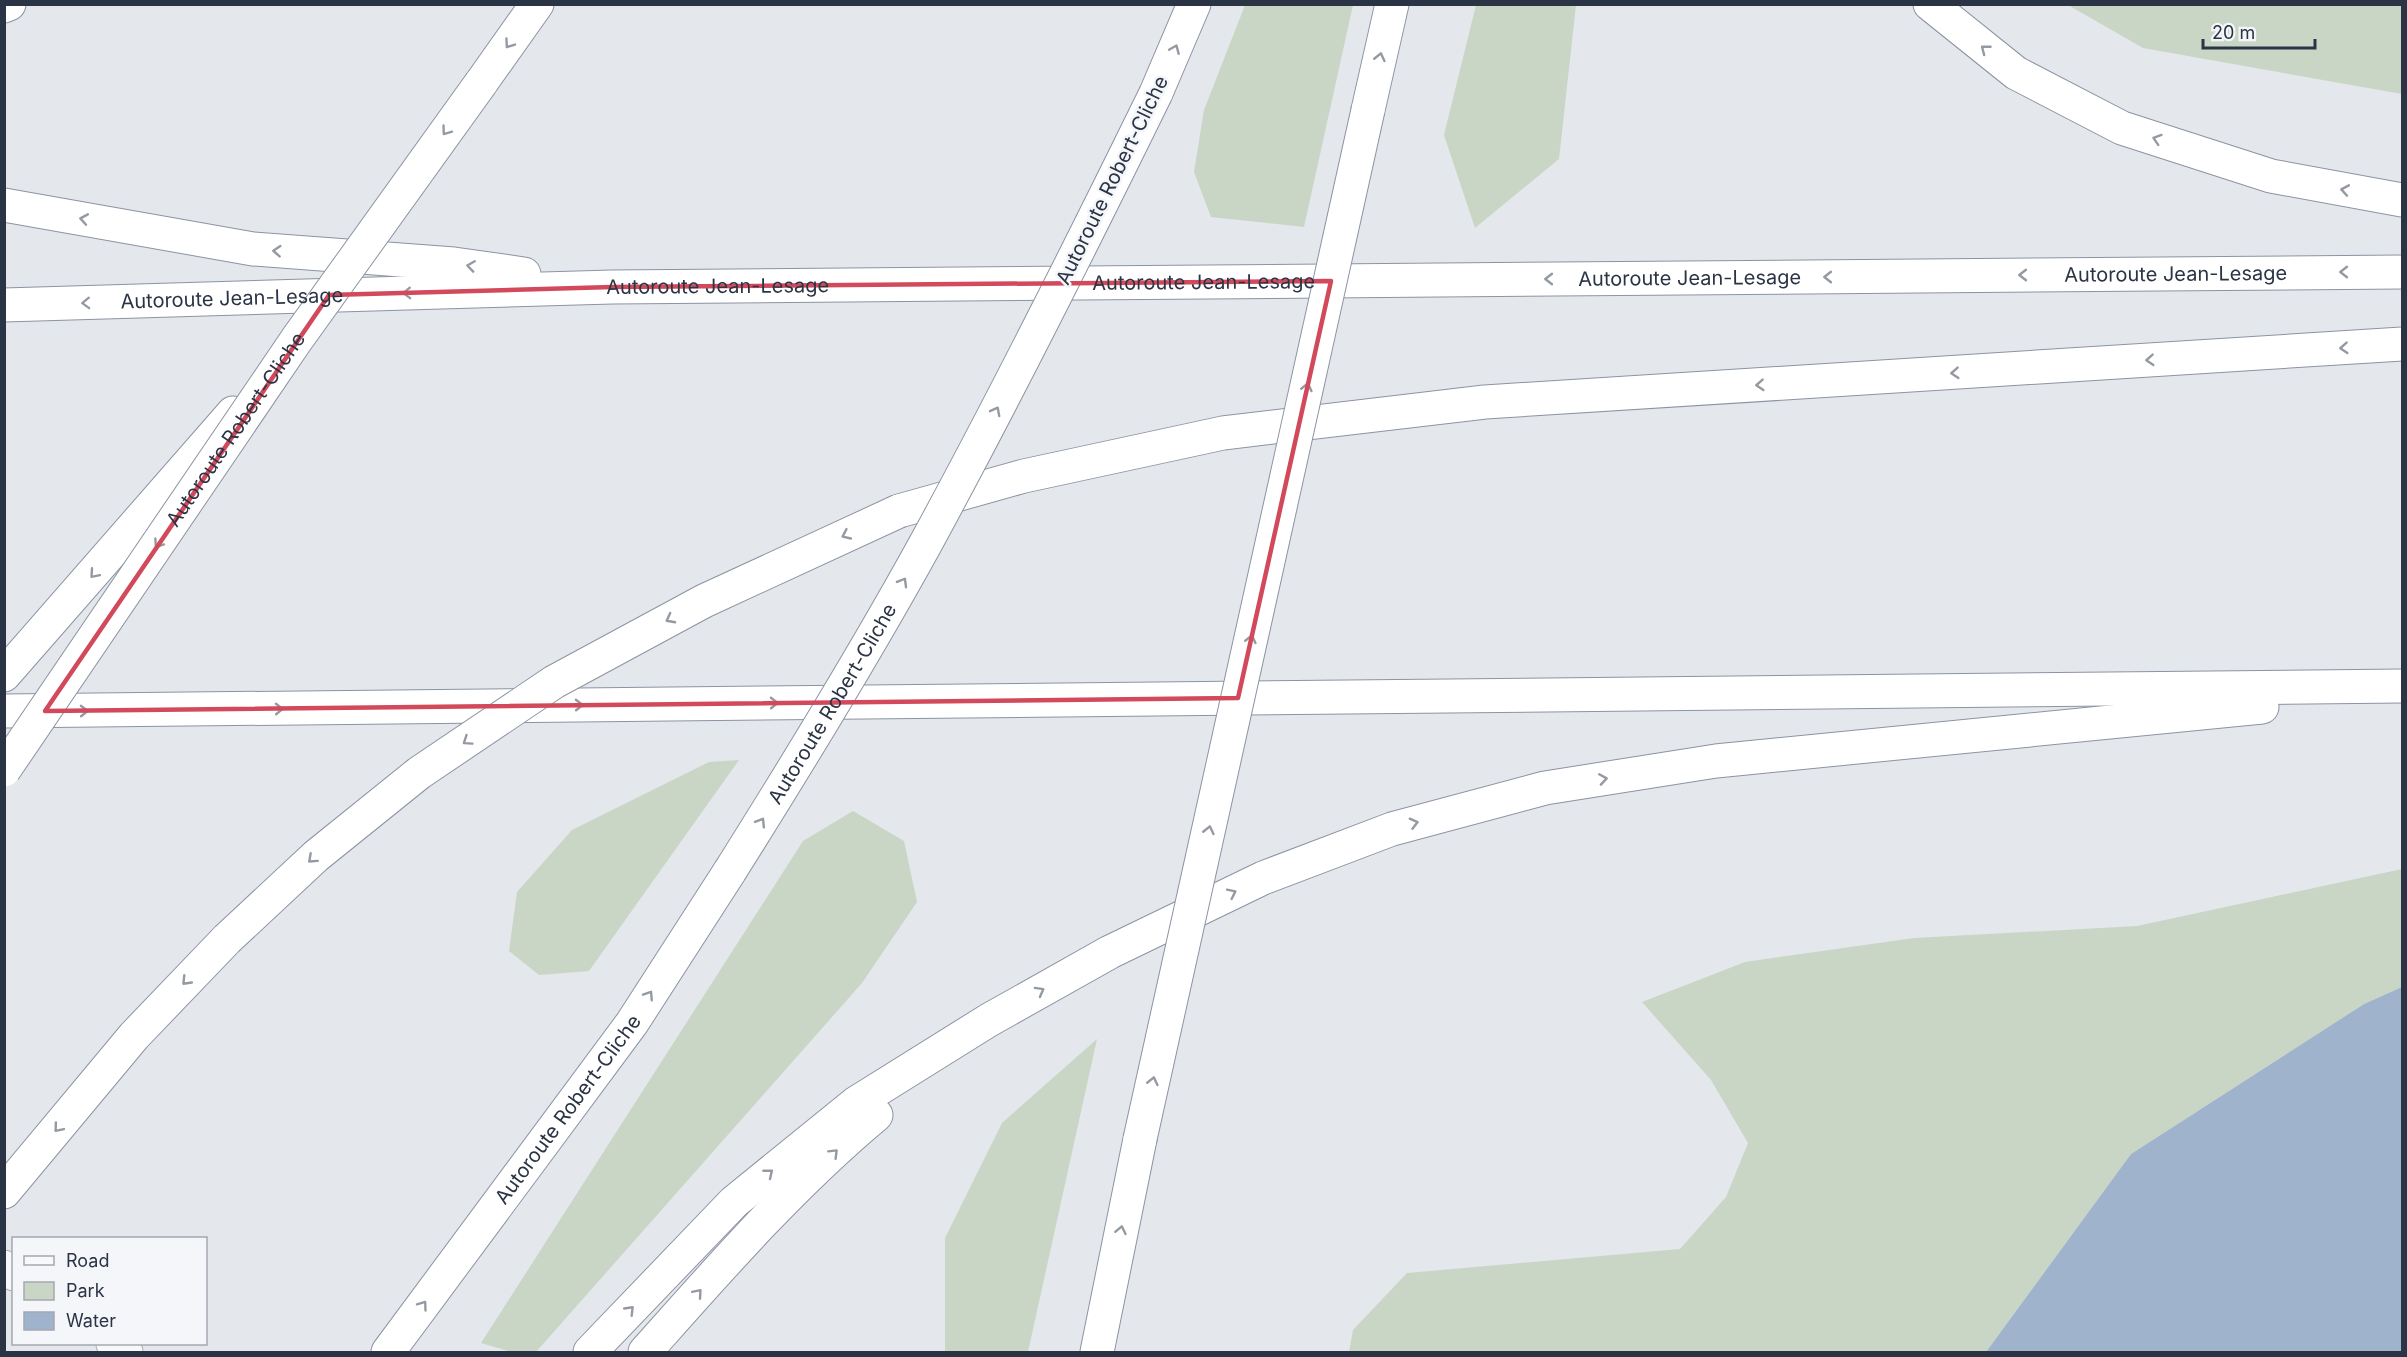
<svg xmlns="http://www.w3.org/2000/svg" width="2407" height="1357" font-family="Inter,sans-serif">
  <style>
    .green { fill: #c9d6c5 }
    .water { fill: #9fb4cc }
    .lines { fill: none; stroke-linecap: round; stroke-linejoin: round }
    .minor-casing { stroke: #a9aeb7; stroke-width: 35 }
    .highway-casing { stroke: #8b94a3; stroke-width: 35 }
    .minor { stroke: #f7f8fa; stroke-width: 33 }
    .highway { stroke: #fff; stroke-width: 33 }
    .highway-bridge-casing { stroke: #8b94a3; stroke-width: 35; stroke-linecap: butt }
    .highway-bridge { stroke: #fff; stroke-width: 33 }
    .oneway { stroke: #959aa2 }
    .marked { fill: none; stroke: #d1495b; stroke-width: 4.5; stroke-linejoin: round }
    .labels { text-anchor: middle; stroke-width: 5; stroke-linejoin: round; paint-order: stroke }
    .street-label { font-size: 20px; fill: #2b3445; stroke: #f4f6f9 }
  </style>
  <rect width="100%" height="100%" fill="#e4e7ec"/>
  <path class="green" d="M 1245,5 L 1353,5 L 1304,227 L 1211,217 L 1194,172 L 1204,110 Z
    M 1476,5 L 1576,5 L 1559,159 L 1475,228 L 1444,135 Z
    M 2068,5 L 2402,5 L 2402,94 L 2143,48 Z
    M 739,760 L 589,971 L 539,975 L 509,951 L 517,892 L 572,830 L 709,762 Z
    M 853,811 L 904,841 L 917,902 L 862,983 L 536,1352 L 512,1352 L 481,1343 L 803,841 Z
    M 2402,869 L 2402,987 L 2364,1004 L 2131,1154 L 1986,1352 L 1349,1352 L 1353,1330 L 1407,1273 L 1680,1249 L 1726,1197 L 1748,1143 L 1711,1080 L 1642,1002 L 1745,962 L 1914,938 L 2137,926 Z
    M 1097,1039 L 1028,1352 L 945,1352 L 945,1238 L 1002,1123 Z"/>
  <path class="water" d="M 2402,987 L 2402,1352 L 1986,1352 L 2131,1154 L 2364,1004 Z"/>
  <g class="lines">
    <defs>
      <path id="minor" d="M 4,1267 L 14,1274
        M 113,1344 L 126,1352"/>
      <g id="highway">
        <path d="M 1930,4 L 2016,73 L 2122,128 L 2271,176 L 2402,200"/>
        <path d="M 4,6 L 9,4"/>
        <path d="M 481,83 L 537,4"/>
        <path d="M 1156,93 L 1194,4"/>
        <path d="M 1368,110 L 1392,4"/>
        <path d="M 4,205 L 253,249 L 454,264 L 524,274"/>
        <path id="s1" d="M 4,305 L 612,287 L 2402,272"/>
        <path d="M 899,511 L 1024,476 L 1223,433 L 1485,402 L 2402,344"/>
        <path d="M 4,675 L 233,413"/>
        <path d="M 4,711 L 2402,686"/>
        <path d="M 4,1192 L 134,1036 L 227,939"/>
        <path id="s2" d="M 388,1352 L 632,1023 L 730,871"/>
        <path d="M 590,1352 L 734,1202 L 856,1103 L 989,1020 L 1110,952 L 1263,878 L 1392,829 L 1545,788 L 1716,761 L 2262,707"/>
        <path d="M 645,1352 C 718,1270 791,1186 876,1115"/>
        <path d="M 1097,1352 L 1140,1139"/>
      </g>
    </defs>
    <use href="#minor" class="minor-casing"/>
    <use href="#highway" class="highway-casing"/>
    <use href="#minor" class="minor"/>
    <use href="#highway" class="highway"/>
    <defs>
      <g id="highway-bridge">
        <path id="s3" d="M 4,770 L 297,339 L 481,83"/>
        <path id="s4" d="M 730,871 C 798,763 865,654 927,541 C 1007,394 1082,244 1156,93"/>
        <path d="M 227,939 L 316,856 L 419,773 L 554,682 L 704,601 L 899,511"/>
        <path d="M 1140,1139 L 1368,110"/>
      </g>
    </defs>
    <use href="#highway-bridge" class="highway-bridge-casing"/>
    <use href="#highway-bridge" class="highway-bridge"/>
  </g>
  <defs><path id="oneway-chevron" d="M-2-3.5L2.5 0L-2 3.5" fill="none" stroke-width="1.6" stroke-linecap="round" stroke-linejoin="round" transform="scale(1.5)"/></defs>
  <g class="oneway">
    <use href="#oneway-chevron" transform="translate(509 44) rotate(125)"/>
    <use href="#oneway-chevron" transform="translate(1175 49) rotate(-67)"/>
    <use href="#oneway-chevron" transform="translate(1985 49) rotate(-142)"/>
    <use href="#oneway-chevron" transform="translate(1380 57) rotate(-77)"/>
    <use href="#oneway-chevron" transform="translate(446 131) rotate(126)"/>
    <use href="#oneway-chevron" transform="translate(2157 139) rotate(-162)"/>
    <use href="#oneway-chevron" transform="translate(2345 190) rotate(-170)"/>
    <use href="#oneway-chevron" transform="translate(84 219) rotate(-170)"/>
    <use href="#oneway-chevron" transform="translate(277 251) rotate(-176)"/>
    <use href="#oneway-chevron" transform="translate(471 266) rotate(-172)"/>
    <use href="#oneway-chevron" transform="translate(2344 272) rotate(180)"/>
    <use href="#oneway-chevron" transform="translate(2023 275) rotate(180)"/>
    <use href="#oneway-chevron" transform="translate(1828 277) rotate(180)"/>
    <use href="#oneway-chevron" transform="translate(1549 279) rotate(180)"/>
    <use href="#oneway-chevron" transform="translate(407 293) rotate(178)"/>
    <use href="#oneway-chevron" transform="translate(86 303) rotate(178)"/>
    <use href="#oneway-chevron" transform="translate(2344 348) rotate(176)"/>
    <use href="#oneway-chevron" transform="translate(2150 360) rotate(176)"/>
    <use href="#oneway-chevron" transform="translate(1955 373) rotate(176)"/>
    <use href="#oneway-chevron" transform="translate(1760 385) rotate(176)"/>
    <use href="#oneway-chevron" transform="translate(1307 387) rotate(-77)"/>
    <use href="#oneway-chevron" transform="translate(996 411) rotate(-62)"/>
    <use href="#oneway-chevron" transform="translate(846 535) rotate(155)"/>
    <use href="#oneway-chevron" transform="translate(158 544) rotate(124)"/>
    <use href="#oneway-chevron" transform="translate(94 574) rotate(131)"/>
    <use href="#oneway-chevron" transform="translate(903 582) rotate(-60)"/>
    <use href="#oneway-chevron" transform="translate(670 619) rotate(152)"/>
    <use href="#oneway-chevron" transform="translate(1251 639) rotate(-77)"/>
    <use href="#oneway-chevron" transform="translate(774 703) rotate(-1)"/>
    <use href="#oneway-chevron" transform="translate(579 705) rotate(-1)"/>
    <use href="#oneway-chevron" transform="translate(279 709) rotate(-1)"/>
    <use href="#oneway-chevron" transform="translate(84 711) rotate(-1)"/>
    <use href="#oneway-chevron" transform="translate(467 741) rotate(146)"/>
    <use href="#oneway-chevron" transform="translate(1603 779) rotate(-9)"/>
    <use href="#oneway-chevron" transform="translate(761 822) rotate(-58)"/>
    <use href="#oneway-chevron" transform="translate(1414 823) rotate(-15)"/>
    <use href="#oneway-chevron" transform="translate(1209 830) rotate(-77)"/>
    <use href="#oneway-chevron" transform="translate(312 859) rotate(138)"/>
    <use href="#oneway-chevron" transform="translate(1232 893) rotate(-26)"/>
    <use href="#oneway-chevron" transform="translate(186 981) rotate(134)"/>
    <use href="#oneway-chevron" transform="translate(1040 991) rotate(-29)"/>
    <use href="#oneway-chevron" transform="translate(649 995) rotate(-57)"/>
    <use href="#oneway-chevron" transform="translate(1153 1081) rotate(-77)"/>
    <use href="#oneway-chevron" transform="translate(58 1128) rotate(130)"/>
    <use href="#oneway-chevron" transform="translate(834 1153) rotate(-45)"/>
    <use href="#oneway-chevron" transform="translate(769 1173) rotate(-39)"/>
    <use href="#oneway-chevron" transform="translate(1121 1230) rotate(-78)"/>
    <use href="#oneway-chevron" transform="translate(698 1293) rotate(-49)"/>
    <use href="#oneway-chevron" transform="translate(423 1305) rotate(-54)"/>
    <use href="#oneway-chevron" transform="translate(630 1310) rotate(-46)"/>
  </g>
  <path class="marked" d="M 1331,281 L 1238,698 L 45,711 L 329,295 L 612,287 Z"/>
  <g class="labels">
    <g class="street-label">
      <text transform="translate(1112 180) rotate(-64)" y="7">Autoroute Robert-Cliche</text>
      <text dy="7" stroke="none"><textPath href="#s1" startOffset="2172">Autoroute Jean-Lesage</textPath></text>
      <text dy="7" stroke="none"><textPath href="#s1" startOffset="1686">Autoroute Jean-Lesage</textPath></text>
      <text dy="7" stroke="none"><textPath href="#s1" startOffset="1200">Autoroute Jean-Lesage</textPath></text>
      <text dy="7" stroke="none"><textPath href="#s1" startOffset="714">Autoroute Jean-Lesage</textPath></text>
      <text dy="7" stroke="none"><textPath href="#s1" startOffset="228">Autoroute Jean-Lesage</textPath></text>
      <text dy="7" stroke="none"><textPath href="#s3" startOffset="412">Autoroute Robert-Cliche</textPath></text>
      <text dy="7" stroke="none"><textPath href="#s4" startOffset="196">Autoroute Robert-Cliche</textPath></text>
      <text dy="7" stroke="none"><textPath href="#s2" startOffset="302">Autoroute Robert-Cliche</textPath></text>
    </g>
  </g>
  <rect width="2407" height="1357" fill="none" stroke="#2b3445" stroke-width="12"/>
  <rect x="12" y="1237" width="195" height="108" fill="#f4f6f9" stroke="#a4a8b1" stroke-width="1.5"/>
  <rect x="24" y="1256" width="30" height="9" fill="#f7f8fa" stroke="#a4a8b1" stroke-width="1.5"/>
  <text x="66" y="1267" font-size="18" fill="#2b3445">Road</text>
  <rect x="24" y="1282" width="30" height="18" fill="#c9d6c5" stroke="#a4a8b1" stroke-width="1.5"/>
  <text x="66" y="1297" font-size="18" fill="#2b3445">Park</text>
  <rect x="24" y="1312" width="30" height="18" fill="#9fb4cc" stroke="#a4a8b1" stroke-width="1.5"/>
  <text x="66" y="1327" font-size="18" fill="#2b3445">Water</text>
  <path d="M2203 39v9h112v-9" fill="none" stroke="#2b3445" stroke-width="3"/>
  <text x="2212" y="39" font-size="18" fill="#2b3445" stroke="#f4f6f9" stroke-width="4.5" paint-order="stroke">20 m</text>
</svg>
